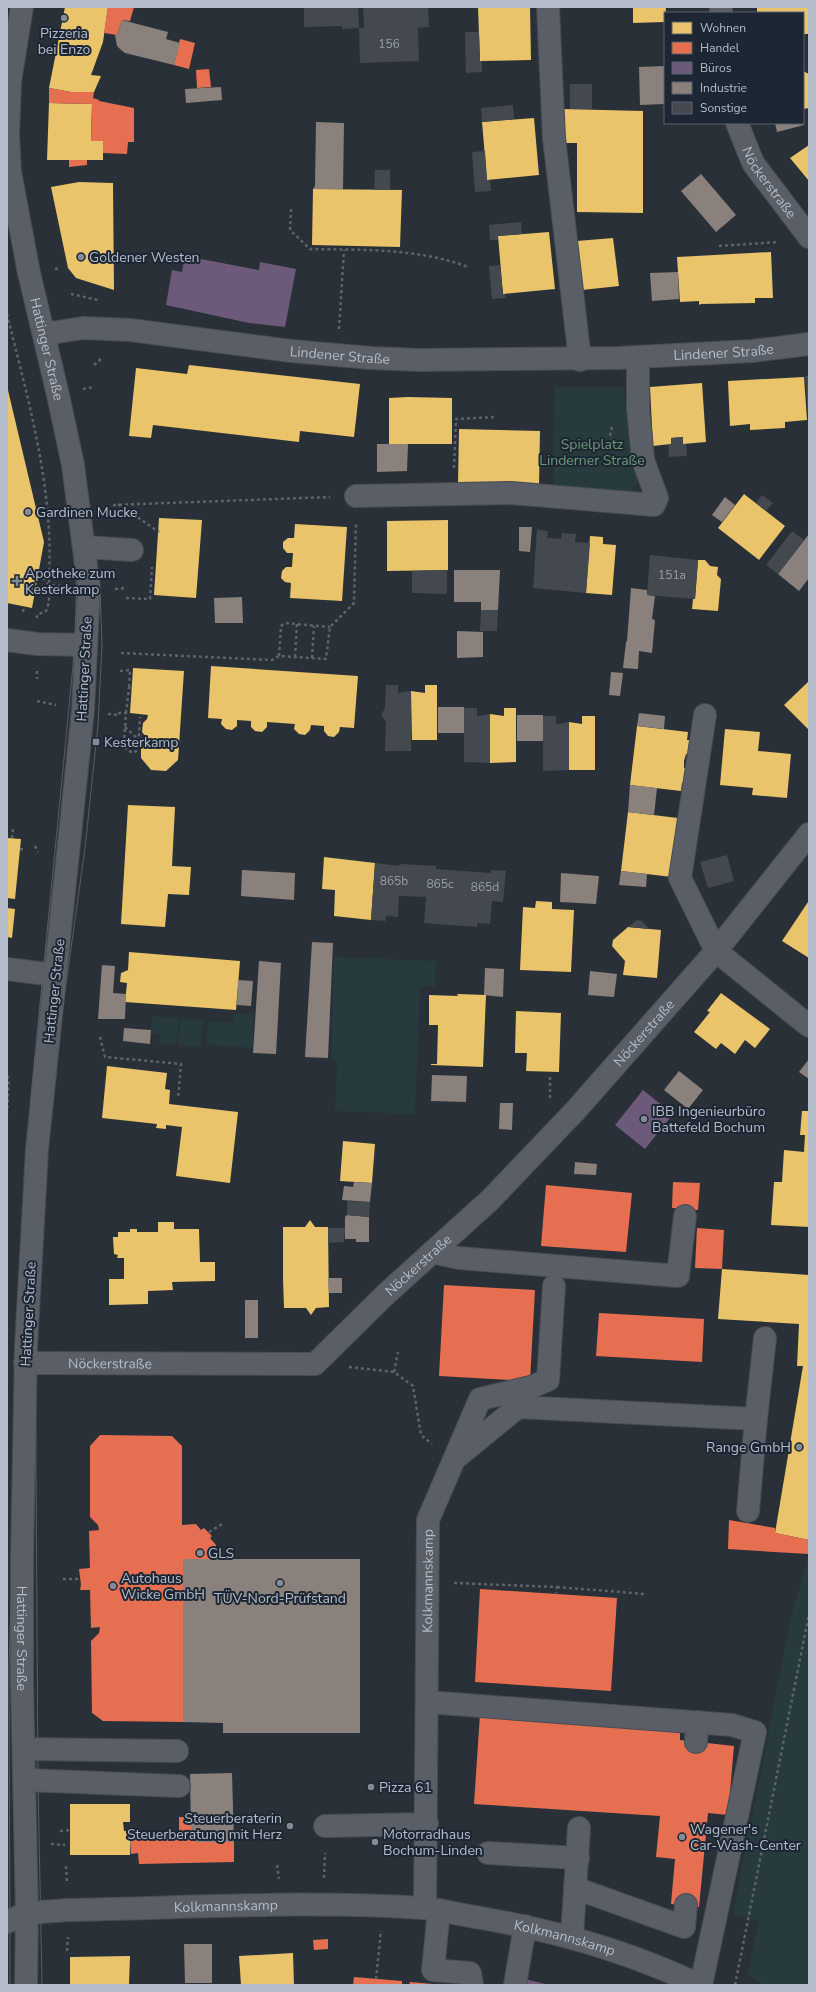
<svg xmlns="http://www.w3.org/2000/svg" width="816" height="1992" font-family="'Nunito Sans',sans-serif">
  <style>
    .green { fill: #273a3e }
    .homes { fill: #e9c46a }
    .shops { fill: #e76f51 }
    .offices { fill: #6d597a }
    .industry { fill: #8a817c }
    .building { fill: #444950 }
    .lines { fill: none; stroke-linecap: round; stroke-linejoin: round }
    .minor-casing { stroke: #484c53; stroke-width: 24 }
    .path { stroke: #5d636a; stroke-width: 2.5; stroke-dasharray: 3 3; stroke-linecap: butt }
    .minor { stroke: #5a5e66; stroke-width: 22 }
    .tram { stroke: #595d64; stroke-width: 1 }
    .poi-dot { fill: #848b96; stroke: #1d2633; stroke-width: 1.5 }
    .labels { text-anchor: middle; stroke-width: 4; stroke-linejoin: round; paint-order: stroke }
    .number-label { font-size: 12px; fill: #989fab }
    .poi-label { font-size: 14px; fill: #b4bcc9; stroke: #1d2633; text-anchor: start }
    .street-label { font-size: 14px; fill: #b4bcc9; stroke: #1d2633 }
    .park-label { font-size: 14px; fill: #6b9a76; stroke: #1d2633 }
  </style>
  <rect width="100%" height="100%" fill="#2a3038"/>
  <path class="green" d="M 555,387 L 624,387 L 628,435 L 639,482 L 626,497 L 553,489 Z
    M 334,957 L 436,961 L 435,987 L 420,986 L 415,1114 L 335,1111 L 337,1062 L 331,1057 Z
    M 234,1014 L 254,1015 L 252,1048 L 206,1044 L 208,1021 L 233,1023 Z
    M 152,1016 L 179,1018 L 176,1045 L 159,1043 L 160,1034 L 151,1033 Z
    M 180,1019 L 203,1021 L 200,1047 L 178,1045 Z
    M 809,1555 L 809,1985 L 764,1985 L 747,1975 L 759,1921 L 733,1914 L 791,1617 Z"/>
  <path class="homes" d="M 65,7 L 108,7 L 103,42 L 91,75 L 101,76 L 94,92 L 71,92 L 49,88 Z
    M 478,7 L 530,7 L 531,60 L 480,61 Z
    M 633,7 L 666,7 L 665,22 L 633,23 Z
    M 757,7 L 809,7 L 809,34 L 803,34 L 803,13 L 757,13 Z
    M 803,71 L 809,74 L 809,108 L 803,109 Z
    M 49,103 L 92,104 L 91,141 L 103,141 L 103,160 L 47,160 Z
    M 563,109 L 643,111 L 643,213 L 577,212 L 577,143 L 563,143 Z
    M 534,118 L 539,175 L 487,180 L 482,122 Z
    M 809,145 L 809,181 L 790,158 Z
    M 79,182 L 113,183 L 114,290 L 76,278 L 68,268 L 51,187 Z
    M 313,189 L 402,190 L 400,247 L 312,245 Z
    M 549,232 L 555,289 L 503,294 L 498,236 Z
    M 613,238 L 619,286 L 582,290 L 577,241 Z
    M 771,252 L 773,298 L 755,298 L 755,303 L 754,303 L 701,304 L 699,305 L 699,301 L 680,302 L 677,257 Z
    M 189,365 L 360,384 L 354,437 L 300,431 L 299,442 L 153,425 L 151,438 L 129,436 L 136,368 L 187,374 Z
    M 804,377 L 807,420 L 785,422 L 785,428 L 750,430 L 750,424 L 730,426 L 728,381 Z
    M 702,383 L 706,442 L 683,444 L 683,437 L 671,438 L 671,444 L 653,446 L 650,387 Z
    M 7,386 L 44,542 L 32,608 L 7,603 Z
    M 408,397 L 452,398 L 452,444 L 389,444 L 389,398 Z
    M 459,429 L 540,431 L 539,486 L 458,484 Z
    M 744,494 L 785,526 L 759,560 L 718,528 Z
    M 159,518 L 202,520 L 196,598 L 154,595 Z
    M 448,520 L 448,570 L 387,571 L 387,521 Z
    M 295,524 L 347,527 L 342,601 L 290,598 L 291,583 L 285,582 L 281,578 L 282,571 L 286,567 L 292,567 L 293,553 L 287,553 L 283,548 L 283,542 L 288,538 L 294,538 Z
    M 590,536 L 603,537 L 603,544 L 616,545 L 612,595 L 586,593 Z
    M 698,560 L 705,560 L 710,566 L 718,567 L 717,575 L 721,579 L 718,611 L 692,609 L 693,599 L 695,599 Z
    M 211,666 L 358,676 L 354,728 L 340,727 L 339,732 L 334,737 L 328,736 L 324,731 L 324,726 L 311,725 L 310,730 L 305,735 L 299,734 L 294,729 L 295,724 L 267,722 L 267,727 L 262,732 L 255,731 L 251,727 L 251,721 L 237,720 L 237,726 L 232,730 L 226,729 L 221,724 L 222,719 L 208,718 Z
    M 133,668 L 184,671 L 178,760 L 166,771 L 151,770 L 141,758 L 141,742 L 147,738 L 142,732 L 143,723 L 147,719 L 148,715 L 130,713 Z
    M 809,681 L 809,730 L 784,705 Z
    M 425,685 L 437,685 L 437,740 L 412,740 L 411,691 L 425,693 Z
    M 504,708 L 516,708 L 516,762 L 490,763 L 490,714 L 504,716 Z
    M 582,716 L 595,716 L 595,770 L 569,770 L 569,722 L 582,724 Z
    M 637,726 L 688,732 L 687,740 L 692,740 L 690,755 L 686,754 L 684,761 L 684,768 L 688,769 L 687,784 L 682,783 L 681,791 L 630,785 Z
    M 725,729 L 760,732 L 758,751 L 791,754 L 787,798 L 752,795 L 753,788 L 720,785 Z
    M 128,805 L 175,807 L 172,866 L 191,867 L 189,895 L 168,894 L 165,927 L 121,924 Z
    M 628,812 L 678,818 L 672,877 L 621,871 Z
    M 7,838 L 21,839 L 15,899 L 7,898 Z
    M 324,857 L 375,863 L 371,920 L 334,916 L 335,890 L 322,889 Z
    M 536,901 L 552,902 L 552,909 L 574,910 L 571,972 L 520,970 L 523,907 L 535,908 Z
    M 808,902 L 809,903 L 809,958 L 782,941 Z
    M 7,908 L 15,909 L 12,938 L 7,937 Z
    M 628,927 L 661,930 L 657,978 L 623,975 L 625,961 L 612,946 L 613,940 Z
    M 129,952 L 240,961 L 236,1010 L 125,1002 L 127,983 L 120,982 L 121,973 L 128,970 Z
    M 721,993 L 770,1029 L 755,1048 L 745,1040 L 735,1054 L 721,1043 L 716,1049 L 694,1032 L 710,1012 L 707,1011 Z
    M 457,994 L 486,995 L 483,1067 L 431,1065 L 431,1064 L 437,1064 L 438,1025 L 429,1025 L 429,995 L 458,996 Z
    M 516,1011 L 561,1013 L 559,1072 L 526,1071 L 527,1053 L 515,1053 Z
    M 107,1066 L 167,1073 L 165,1089 L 170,1090 L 169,1104 L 238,1112 L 230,1183 L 176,1176 L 182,1127 L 166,1125 L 166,1129 L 156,1128 L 157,1124 L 102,1118 Z
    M 802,1111 L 809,1111 L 809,1227 L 771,1225 L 774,1182 L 782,1182 L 784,1150 L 804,1152 L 805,1135 L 800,1135 Z
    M 343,1141 L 375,1144 L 372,1183 L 340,1181 Z
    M 310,1220 L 315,1227 L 328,1227 L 329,1307 L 316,1308 L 311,1315 L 306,1308 L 284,1308 L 283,1279 L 283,1227 L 305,1227 Z
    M 158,1222 L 174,1222 L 174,1229 L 199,1229 L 200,1262 L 215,1262 L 215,1281 L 172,1282 L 173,1290 L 148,1291 L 148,1304 L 109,1305 L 109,1279 L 124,1279 L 124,1258 L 117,1258 L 118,1255 L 114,1254 L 113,1237 L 118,1237 L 118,1232 L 130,1232 L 130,1229 L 137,1229 L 137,1232 L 158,1232 Z
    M 722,1269 L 809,1275 L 809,1540 L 775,1533 L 803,1366 L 797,1366 L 799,1324 L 718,1319 Z
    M 70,1804 L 130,1804 L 130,1822 L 123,1822 L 124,1831 L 131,1831 L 130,1855 L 70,1855 Z
    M 293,1953 L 294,1985 L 241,1985 L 239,1956 Z
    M 130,1956 L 129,1984 L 70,1985 L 70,1957 Z"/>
  <path class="shops" d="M 108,7 L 134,7 L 130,21 L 122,20 L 117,35 L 104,33 Z
    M 180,39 L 195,43 L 189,69 L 174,65 Z
    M 209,69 L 211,87 L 197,88 L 196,70 Z
    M 49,88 L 71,92 L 94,92 L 93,98 L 99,100 L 99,101 L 134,108 L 134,142 L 128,142 L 127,154 L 103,153 L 103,141 L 91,141 L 92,104 L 49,103 Z
    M 69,160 L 87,160 L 87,165 L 69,167 Z
    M 673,1182 L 700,1183 L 698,1210 L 672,1208 Z
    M 546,1185 L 632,1193 L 626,1252 L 541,1246 Z
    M 697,1228 L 724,1230 L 722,1269 L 695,1268 Z
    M 444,1285 L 535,1290 L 530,1381 L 439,1376 Z
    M 599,1313 L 704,1319 L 702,1362 L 596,1356 Z
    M 100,1435 L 172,1436 L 182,1446 L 182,1525 L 196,1524 L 201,1530 L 204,1528 L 212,1536 L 210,1538 L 216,1545 L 215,1559 L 183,1559 L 183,1722 L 103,1721 L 92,1713 L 91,1641 L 99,1633 L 100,1627 L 91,1628 L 90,1590 L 80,1590 L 81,1585 L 79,1569 L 90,1568 L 89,1531 L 99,1530 L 98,1525 L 90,1517 L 90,1446 Z
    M 729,1520 L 775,1528 L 775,1533 L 809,1540 L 808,1554 L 728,1549 Z
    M 480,1589 L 617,1598 L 611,1691 L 475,1682 Z
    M 480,1714 L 680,1728 L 680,1740 L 734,1746 L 728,1815 L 708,1813 L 699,1907 L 671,1904 L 675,1859 L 656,1857 L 660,1816 L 474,1804 Z
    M 179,1817 L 191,1817 L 191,1839 L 195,1839 L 195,1842 L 234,1842 L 234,1862 L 139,1864 L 138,1853 L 131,1854 L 131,1839 L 143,1839 L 143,1832 L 168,1832 L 168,1839 L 179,1839 Z
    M 328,1939 L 328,1949 L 314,1950 L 313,1940 Z
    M 354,1977 L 402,1981 L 402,1985 L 353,1985 Z
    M 410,1982 L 433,1984 L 433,1985 L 409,1985 Z"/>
  <path class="offices" d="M 185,256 L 259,270 L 260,262 L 296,269 L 285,327 L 249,323 L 166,305 L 172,270 L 182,272 Z
    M 643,1090 L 673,1114 L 645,1149 L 615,1125 Z
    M 525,1979 L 545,1984 L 545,1985 L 523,1985 Z"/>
  <path class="industry" d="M 122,20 L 168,32 L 166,39 L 180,43 L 174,65 L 125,53 L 121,50 L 117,46 L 115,35 L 117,35 Z
    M 665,66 L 665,104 L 640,105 L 639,67 Z
    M 221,87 L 222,100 L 186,103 L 185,89 Z
    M 316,122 L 344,123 L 343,189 L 313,189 L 315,186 Z
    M 775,123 L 804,123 L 804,125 L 777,132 Z
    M 701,174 L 736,215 L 716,232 L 681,191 Z
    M 678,272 L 679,299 L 652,301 L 650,273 Z
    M 377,444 L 408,444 L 407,471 L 377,472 Z
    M 725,497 L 735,505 L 722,522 L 712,515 Z
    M 519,527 L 532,527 L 530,552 L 519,551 Z
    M 809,534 L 809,578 L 799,591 L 778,574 Z
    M 454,570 L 500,570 L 498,610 L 481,610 L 481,602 L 454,602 Z
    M 631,588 L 647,590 L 647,595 L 655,596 L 652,619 L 655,620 L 652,653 L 639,651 L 638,669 L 623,668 L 626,642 L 627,641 Z
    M 242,597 L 243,623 L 215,623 L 214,598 Z
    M 457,631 L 483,632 L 483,657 L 457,658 Z
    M 611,672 L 623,673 L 620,696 L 609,695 Z
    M 438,707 L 464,707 L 464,733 L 438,733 Z
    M 639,713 L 665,716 L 664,729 L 637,726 Z
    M 517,715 L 543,715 L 543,741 L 517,741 Z
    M 630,785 L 657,788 L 654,815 L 628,812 Z
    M 242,870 L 295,873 L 294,900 L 241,896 Z
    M 621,871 L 647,874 L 646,887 L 619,885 Z
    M 561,873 L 599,876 L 596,904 L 560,902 Z
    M 312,942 L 333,943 L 328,1058 L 305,1057 Z
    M 259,961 L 281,963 L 276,1054 L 253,1053 Z
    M 102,965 L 115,966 L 113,993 L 126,994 L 125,1019 L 98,1019 Z
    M 485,968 L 504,969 L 503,997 L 484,995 Z
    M 590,971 L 617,974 L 614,997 L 588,995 Z
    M 238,980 L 253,981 L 251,1006 L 237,1005 Z
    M 124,1028 L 151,1030 L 150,1044 L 123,1041 Z
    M 809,1059 L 809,1079 L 799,1072 Z
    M 679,1071 L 703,1090 L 688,1109 L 664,1090 Z
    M 432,1075 L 467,1076 L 466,1102 L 431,1101 Z
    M 500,1103 L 513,1103 L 512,1130 L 499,1129 Z
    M 575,1162 L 597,1164 L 596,1175 L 574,1174 Z
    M 354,1182 L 372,1183 L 370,1202 L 342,1200 L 344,1186 L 353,1187 Z
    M 347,1215 L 369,1217 L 369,1242 L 356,1242 L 356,1239 L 345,1239 L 345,1217 Z
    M 328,1278 L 342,1278 L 342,1293 L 329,1293 Z
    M 245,1300 L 258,1300 L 258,1338 L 245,1338 Z
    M 183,1559 L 360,1559 L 360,1733 L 223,1733 L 223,1723 L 183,1722 Z
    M 232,1773 L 234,1842 L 195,1842 L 195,1839 L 191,1839 L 190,1774 Z
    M 184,1944 L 212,1944 L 212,1983 L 185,1983 Z"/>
  <path class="building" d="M 304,7 L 358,7 L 359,28 L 364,28 L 363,7 L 428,7 L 429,27 L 418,28 L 419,61 L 360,63 L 359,28 L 342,29 L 342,26 L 304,27 Z
    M 465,32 L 479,32 L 480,61 L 482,61 L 482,72 L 466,73 Z
    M 570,84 L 592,84 L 592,109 L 570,109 Z
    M 513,105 L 514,119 L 482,122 L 481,108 Z
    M 485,151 L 487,180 L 490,180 L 491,191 L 475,192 L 472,152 Z
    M 375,170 L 390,170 L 390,190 L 374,190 Z
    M 521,222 L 522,234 L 498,236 L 498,240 L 490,240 L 489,225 Z
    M 500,265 L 503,294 L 505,294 L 506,298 L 492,299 L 489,266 Z
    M 805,376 L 809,376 L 809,417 L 808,417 Z
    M 683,437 L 683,444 L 686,444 L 687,456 L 669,457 L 668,445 L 671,444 L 671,438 Z
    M 762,495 L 773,503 L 766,511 L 756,503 Z
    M 537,530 L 548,531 L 547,538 L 561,539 L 562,533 L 576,534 L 575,542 L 590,543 L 586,593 L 533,588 Z
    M 792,531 L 804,540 L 778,574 L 766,565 Z
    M 650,555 L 698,560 L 695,599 L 647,595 Z
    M 447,570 L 447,594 L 412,593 L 412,571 Z
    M 481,610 L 498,610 L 497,631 L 480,631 Z
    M 386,685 L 398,685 L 398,693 L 411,691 L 411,751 L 385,751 L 386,722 L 381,715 L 385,708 Z
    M 464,708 L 477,708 L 477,716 L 490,714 L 490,763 L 464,762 Z
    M 543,716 L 556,716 L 556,724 L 569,722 L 569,770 L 543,771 Z
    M 727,855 L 734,881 L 708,888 L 700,862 Z
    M 375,863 L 399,866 L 400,864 L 436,866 L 436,869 L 491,873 L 491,870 L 506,871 L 503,902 L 492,901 L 490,924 L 477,923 L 477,927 L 424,923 L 426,897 L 399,896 L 398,917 L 386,916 L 386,921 L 371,920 Z
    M 637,920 L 642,921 L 649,929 L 628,927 Z
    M 347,1201 L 370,1202 L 369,1217 L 347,1215 Z
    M 328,1228 L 345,1228 L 344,1242 L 328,1243 Z"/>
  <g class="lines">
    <defs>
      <g id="minor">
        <path id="s1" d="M 22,7 L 10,81 L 8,136 L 10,172 L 29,273 L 58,395 L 73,465 L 89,588 L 83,710 L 37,1149 L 26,1347 L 22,1560 L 22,1684 L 27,1913 L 26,1985"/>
        <path d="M 548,7 L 554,138 L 580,360"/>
        <path d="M 721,7 L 721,13"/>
        <path id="s2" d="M 737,123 L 753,163 L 809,237"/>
        <path id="s3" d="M 44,334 L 83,328 L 130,330 L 291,351 L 371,358 L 418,360 L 618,358 L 752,351 L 809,344"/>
        <path d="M 356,496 L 511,493 L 654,505 L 657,498 L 643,460 L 638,408 L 638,358"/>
        <path d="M 84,547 L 132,550"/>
        <path d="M 7,640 L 37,644 L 86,645"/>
        <path d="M 705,715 L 680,878 L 716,951 L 809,1026"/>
        <path d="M 7,969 L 55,975"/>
        <path d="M 432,1252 L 459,1258 L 678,1276 L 685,1216"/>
        <path id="s4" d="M 25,1363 L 315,1364 L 385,1295 L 490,1200 L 575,1111 L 716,951 L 809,834"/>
        <path d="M 457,1457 L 518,1407 L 756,1419 L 765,1338"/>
        <path d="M 748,1511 L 756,1419"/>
        <path d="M 427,1702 L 732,1725 L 755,1732 L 701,1985"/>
        <path d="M 696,1742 L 697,1722"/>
        <path d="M 24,1749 L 177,1751"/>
        <path d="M 24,1780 L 179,1786"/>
        <path d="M 325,1826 L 427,1824"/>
        <path d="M 488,1853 L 578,1858"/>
        <path d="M 575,1888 L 684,1927 L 686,1905"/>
        <path id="s5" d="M 425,1908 L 428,1520 L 480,1399 L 531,1387 L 548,1380 L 554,1286"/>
        <path d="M 439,1910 L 433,1970 L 470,1973 L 472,1985"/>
        <path id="s6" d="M 7,1922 L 27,1913 L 68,1910 C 186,1908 306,1900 423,1908 C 443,1910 462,1915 481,1918 C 556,1931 630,1952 699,1985"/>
        <path d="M 572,1937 L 579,1828"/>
        <path d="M 515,1985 L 525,1926"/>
      </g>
    </defs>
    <use href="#minor" class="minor-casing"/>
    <path class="path" d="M 291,209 L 290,230 L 310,249 C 363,250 418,248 468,267
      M 719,246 L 779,242
      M 55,269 L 60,268
      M 71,294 L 98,300
      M 7,314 C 28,400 54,488 49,578 C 49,588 51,601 46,611 L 37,615 L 37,618
      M 339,329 L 344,250
      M 94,365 L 103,357
      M 83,389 L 94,387
      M 612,427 L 610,436 L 613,440
      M 454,468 L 456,419 L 496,417
      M 118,504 L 159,532
      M 113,505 L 330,497
      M 37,578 L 43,578 L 49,585 L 62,586
      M 115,589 L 125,588
      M 126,598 L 150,599 L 152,567
      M 23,612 L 24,606
      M 121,653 L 272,660 L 279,656 L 326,659 L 330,627 L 354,603 L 356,522
      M 279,656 L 281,626 L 285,623 L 330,627
      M 295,657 L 297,624
      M 312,658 L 314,626
      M 37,671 L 37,679
      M 120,671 L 130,670 L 129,687
      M 37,701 L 56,705
      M 118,713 L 126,713 L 124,742 L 126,749 L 133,753 L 138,750 L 140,717
      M 126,713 L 129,688 L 131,687
      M 108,714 L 118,715
      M 125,727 L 139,740
      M 140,740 L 144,735
      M 12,838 L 13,828
      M 35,846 L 38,852
      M 20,849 L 25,850
      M 7,1007 L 8,1007
      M 100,1037 L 105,1057 L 181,1064 L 178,1098
      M 7,1076 L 9,1079 L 7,1113
      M 550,1077 L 550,1099
      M 349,1367 L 394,1372 L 413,1386 L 421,1435 L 432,1444
      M 394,1372 L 398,1352
      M 209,1532 L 224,1523
      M 63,1579 L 81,1579
      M 454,1583 L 557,1587 L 556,1593
      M 557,1587 L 645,1594
      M 384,1785 L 400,1785
      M 60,1831 L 70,1830
      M 51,1844 L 65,1845
      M 277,1865 L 279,1879
      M 66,1866 L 67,1884
      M 324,1878 L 325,1853
      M 67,1951 L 68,1937
      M 376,1979 L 381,1931
      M 735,1985 L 809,1614"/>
    <use href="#minor" class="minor"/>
    <path class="tram" d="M 30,7 L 17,79 L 14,126 L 17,176 L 31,253 L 87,505 L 100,588 L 102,646 L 98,725 L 85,848 L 48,1113 L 40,1193 L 35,1309 L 38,1782 L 42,1985
      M 7,63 L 17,7
      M 7,196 C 28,308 62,418 74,532 C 78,576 76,621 73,666 L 31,1097 L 22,1277 L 9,1667 L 10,1985"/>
  </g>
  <g class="poi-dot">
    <circle cx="64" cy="18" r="4"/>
    <circle cx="81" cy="257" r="4"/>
    <circle cx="28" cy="512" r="4"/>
    <path d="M15 575h4v4h4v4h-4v4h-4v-4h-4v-4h4z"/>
    <rect x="92" y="738" width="8" height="8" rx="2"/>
    <circle cx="644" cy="1119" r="4"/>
    <circle cx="799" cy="1447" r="4"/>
    <circle cx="200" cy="1553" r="4"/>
    <circle cx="280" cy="1583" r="4"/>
    <circle cx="113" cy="1586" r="4"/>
    <circle cx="371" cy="1787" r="4"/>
    <circle cx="290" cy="1826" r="4"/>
    <circle cx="682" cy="1837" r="4"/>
    <circle cx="375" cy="1842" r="4"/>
  </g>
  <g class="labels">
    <g class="number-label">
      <text x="389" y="48">156</text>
      <text x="672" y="579">151a</text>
      <text x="394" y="885">865b</text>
      <text x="440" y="888">865c</text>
      <text x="485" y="891">865d</text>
    </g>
    <g class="poi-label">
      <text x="64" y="38" text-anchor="middle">Pizzeria<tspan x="64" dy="16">bei Enzo</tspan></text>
      <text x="89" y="262">Goldener Westen</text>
      <text x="36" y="517">Gardinen Mucke</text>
      <text x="25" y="578">Apotheke zum<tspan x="25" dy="16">Kesterkamp</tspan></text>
      <text x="104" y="747">Kesterkamp</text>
      <text x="652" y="1116">IBB Ingenieurbüro<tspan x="652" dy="16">Battefeld Bochum</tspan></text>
      <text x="791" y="1452" text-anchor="end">Range GmbH</text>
      <text x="208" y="1558">GLS</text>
      <text x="121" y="1583">Autohaus<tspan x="121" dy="16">Wicke GmbH</tspan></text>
      <text x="280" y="1603" text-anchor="middle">TÜV-Nord-Prüfstand</text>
      <text x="379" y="1792">Pizza 61</text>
      <text x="282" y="1823" text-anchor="end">Steuerberaterin<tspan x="282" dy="16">Steuerberatung mit Herz</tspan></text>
      <text x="690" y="1834">Wagener's<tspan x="690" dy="16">Car-Wash-Center</tspan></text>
      <text x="383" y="1839">Motorradhaus<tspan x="383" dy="16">Bochum-Linden</tspan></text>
    </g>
    <g class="street-label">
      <text dy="5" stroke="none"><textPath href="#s2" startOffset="68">Nöckerstraße</textPath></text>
      <text dy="5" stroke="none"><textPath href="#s1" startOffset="347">Hattinger Straße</textPath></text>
      <text dy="5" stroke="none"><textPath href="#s3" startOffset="682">Lindener Straße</textPath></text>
      <text dy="5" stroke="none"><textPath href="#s3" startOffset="298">Lindener Straße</textPath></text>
      <text transform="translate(84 669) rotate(-87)" y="5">Hattinger Straße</text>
      <text transform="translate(54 991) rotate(-84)" y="5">Hattinger Straße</text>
      <text dy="5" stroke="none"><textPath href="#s4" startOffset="757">Nöckerstraße</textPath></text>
      <text dy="5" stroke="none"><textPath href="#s4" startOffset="433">Nöckerstraße</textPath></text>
      <text transform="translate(28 1314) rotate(-87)" y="5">Hattinger Straße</text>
      <text dy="5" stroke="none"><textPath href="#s4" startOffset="85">Nöckerstraße</textPath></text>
      <text dy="5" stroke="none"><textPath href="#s5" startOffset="327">Kolkmannskamp</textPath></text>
      <text dy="5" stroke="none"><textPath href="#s1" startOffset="1643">Hattinger Straße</textPath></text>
      <text dy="5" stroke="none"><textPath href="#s6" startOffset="221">Kolkmannskamp</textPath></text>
      <text dy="5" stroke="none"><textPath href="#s6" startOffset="563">Kolkmannskamp</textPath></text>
    </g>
    <g class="park-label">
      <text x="592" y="449">Spielplatz<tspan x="592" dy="16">Linderner Straße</tspan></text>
    </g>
  </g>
  <rect width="816" height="1992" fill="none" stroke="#b4bcc9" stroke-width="16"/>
  <rect x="664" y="12" width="140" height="112" fill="#1d2633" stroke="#59626f"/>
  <rect x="672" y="22" width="20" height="12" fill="#e9c46a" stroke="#59626f"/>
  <text x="700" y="32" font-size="12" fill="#b4bcc9">Wohnen</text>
  <rect x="672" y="42" width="20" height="12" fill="#e76f51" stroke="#59626f"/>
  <text x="700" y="52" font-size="12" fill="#b4bcc9">Handel</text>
  <rect x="672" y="62" width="20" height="12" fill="#6d597a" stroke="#59626f"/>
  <text x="700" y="72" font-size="12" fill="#b4bcc9">Büros</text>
  <rect x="672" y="82" width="20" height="12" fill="#8a817c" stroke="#59626f"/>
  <text x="700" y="92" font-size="12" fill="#b4bcc9">Industrie</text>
  <rect x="672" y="102" width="20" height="12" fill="#444950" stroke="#59626f"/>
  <text x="700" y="112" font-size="12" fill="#b4bcc9">Sonstige</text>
</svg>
